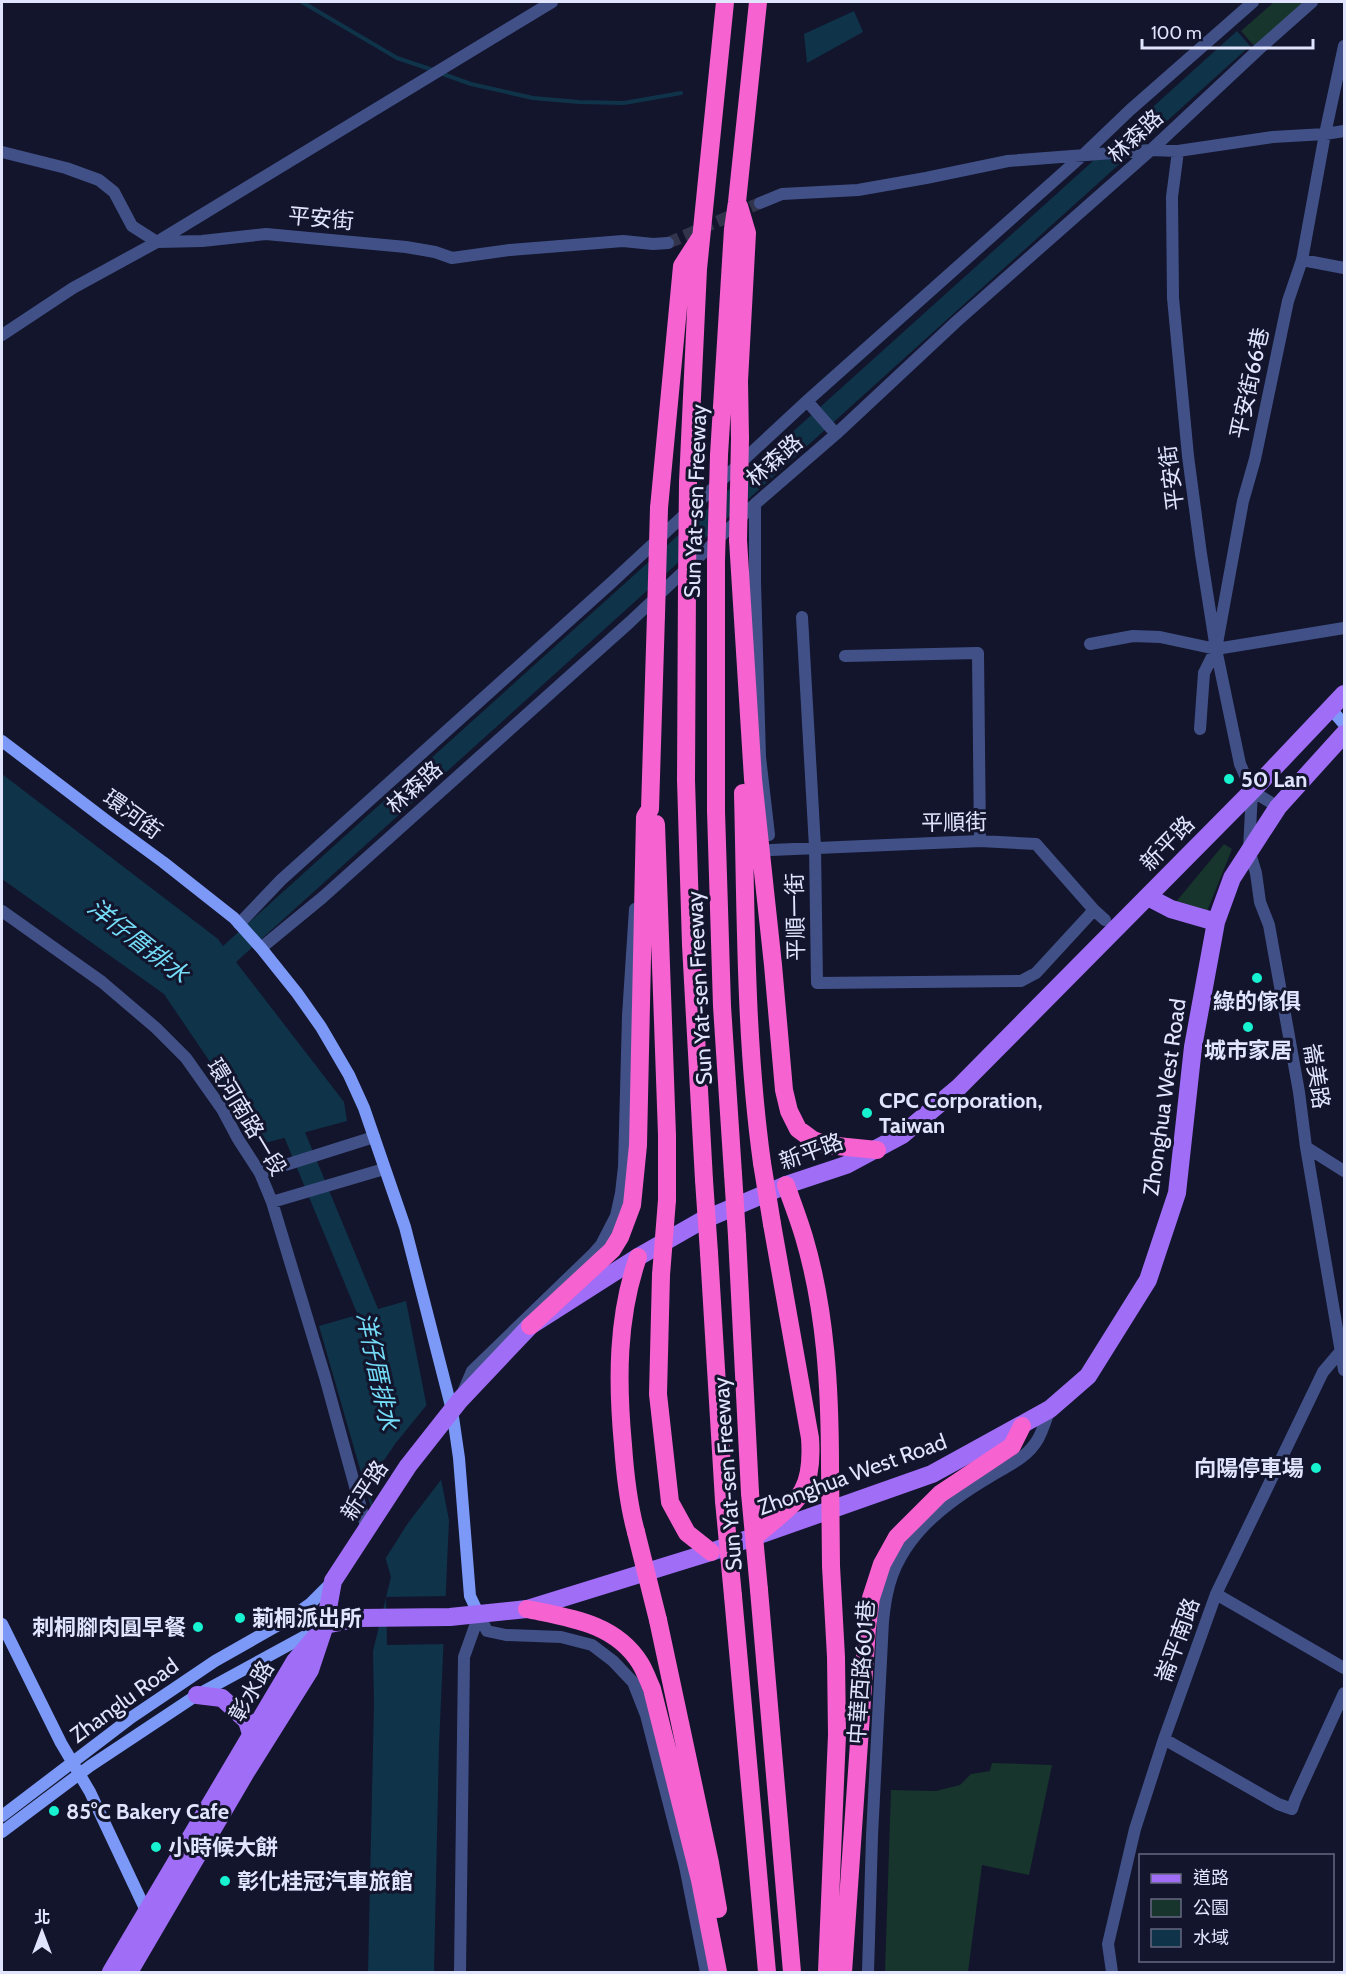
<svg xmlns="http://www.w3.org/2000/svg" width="1346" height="1974" font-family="Cabin,'Noto Sans TC',sans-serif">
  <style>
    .green { fill: #17352c }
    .water { fill: #0f3349 }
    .pier { fill: #13152c }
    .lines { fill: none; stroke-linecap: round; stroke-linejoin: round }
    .stream { stroke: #0f3349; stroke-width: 4 }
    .river { stroke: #0f3349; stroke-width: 21 }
    .street-tunnel { stroke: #32344b; stroke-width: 12; stroke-dasharray: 12 6; stroke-linecap: butt }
    .street { stroke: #415188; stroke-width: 12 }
    .secondary { stroke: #7c99f8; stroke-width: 12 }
    .primary { stroke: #a06df7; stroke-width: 18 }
    .highway { stroke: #f662cf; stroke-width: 18 }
    .highway-bridge { stroke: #f662cf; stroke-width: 18 }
    .poi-dot { fill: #17f2d0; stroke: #13152c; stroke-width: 2 }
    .labels { text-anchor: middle; stroke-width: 6; stroke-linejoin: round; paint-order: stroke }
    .street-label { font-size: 22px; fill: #e0e4fd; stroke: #13152c }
    .poi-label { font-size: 22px; font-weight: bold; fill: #e0e4fd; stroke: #13152c; text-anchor: start }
    .water-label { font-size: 24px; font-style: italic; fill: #74dcf7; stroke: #13152c }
  </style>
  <rect width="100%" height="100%" fill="#13152c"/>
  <path class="green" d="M 1274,2 L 1307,2 L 1255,47 L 1241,31 Z
    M 1224,844 L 1232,849 L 1206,914 L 1175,903 Z
    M 992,1763 L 1052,1765 L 1029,1875 L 982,1865 L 968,1972 L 885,1972 L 891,1790 L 936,1791 L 960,1785 L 971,1774 L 990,1771 Z"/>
  <path class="water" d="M 854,11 L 863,32 L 807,63 L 804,34 Z
    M 1237,31 L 1250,46 L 236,962 L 344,1102 L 347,1121 L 265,1143 L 164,994 L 2,879 L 2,774 L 218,939 L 223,946 Z
    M 406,1301 L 449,1520 L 439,1745 L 434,1972 L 368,1972 L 374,1704 L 373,1651 L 391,1577 L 319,1326 Z"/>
  <path class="pier" d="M 429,1402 L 444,1476 L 408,1523 L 384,1561 L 368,1484 L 395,1444 Z
    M 449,1596 L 447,1644 L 387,1645 L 386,1597 Z"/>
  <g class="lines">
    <path class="stream" d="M 302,2 L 397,58 L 433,70
      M 440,73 L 471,84 L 533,98 L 579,102 L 624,103 L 681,93"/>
    <path class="river" d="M 284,1109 L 370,1317 L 374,1339"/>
    <path class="street-tunnel" d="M 668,243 L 760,203"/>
    <path class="street" d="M 1178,151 L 1273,137 L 1325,134 L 1344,131
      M 2,152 L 66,168 L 99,180 L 114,192 L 132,226 L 157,242 L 202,241 L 266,234 L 406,247 L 435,252 L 452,258 L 510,250 L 623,241 L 653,244 L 668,243
      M 760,203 L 782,194 L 858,190 L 926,178 L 1008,161 L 1151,150 L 1178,151 L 1172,197 L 1173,298 L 1188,456 L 1201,554 L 1216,649 L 1240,764 L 1252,791 L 1278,807
      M 1302,260 L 1344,268
      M 2,335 L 73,288 L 157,242 L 552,2
      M 807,401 L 836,434
      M 755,504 L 755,583 L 760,757 L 769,835
      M 802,617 L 815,847 L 817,983 L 1021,981 L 1036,973 L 1094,910
      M 1090,644 L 1133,636 L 1160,637 L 1216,649 L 1344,628
      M 845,656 L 978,653 L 980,841
      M 1200,729 L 1204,673 L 1216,649 L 1243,501 L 1255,459 L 1288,301 L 1302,260 L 1325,134 L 1344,46
      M 1252,791 L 1249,850 L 1256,873 L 1260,902 L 1269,925 L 1299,1092 L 1306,1147 L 1344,1370
      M 771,850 L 980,841 L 1036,844 L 1094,910 L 1105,920
      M 2,911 L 102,982 L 156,1028 L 186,1058 L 222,1109 L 238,1139 L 260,1173 L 272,1202 L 325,1377 L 367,1530
      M 239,924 L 281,880 L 611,583 L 807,401 L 1083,155 L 1130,110 L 1253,2
      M 261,948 L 323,897 L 630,622 L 755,504 L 836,434 L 957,321 L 1151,150 L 1259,49 L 1312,2
      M 1306,1147 L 1344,1171
      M 260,1173 L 374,1137
      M 272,1202 L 384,1169
      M 463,1392 L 472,1371 L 594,1253 L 601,1245 L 616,1216 L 621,1193 L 624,1167 L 628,1016 L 635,909
      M 1216,1594 L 1344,1668
      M 479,1615 L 487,1631 L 506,1635 L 561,1637 L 592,1645 L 613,1661 L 633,1682 L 646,1715 L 685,1866 L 706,1972
      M 1164,1739 L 1278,1804 L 1292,1809 L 1295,1800 L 1344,1693
      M 460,1972 L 464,1657 L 479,1615
      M 868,1972 L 872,1836 L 883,1621 C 884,1612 885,1603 887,1594 C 898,1538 945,1503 991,1476 C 1008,1466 1028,1457 1038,1439 C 1043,1430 1046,1419 1050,1409
      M 1112,1972 L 1108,1944 L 1135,1829 L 1164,1739 L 1216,1594 L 1323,1372 L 1340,1352 L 1344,1344"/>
    <path class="secondary" d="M 1330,708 L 1344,724
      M 2,741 L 107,821 L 163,862 L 234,918 L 261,948 L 297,993 L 321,1027 L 349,1075 L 364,1108 L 405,1227 L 452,1410 L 459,1458 L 470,1596 L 479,1615
      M 2,1624 L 61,1743 L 90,1792 L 148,1915
      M 2,1816 L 132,1717 L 215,1661 L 289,1619 L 310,1604 L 333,1581
      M 2,1832 L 90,1766 L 197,1695 L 318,1629"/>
    <path class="primary" d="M 1148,897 L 1171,909 L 1216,922
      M 325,1625 L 359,1618 L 450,1617 L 527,1609 L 711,1552 L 932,1474 L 1050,1409 L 1088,1376 L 1148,1280 L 1177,1193 L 1193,1047 L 1216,922 L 1232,878 L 1278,807 L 1344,734
      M 197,1695 L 222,1698 L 247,1721 L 252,1737
      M 111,1972 L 295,1661 L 318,1634
      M 129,1972 L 246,1772 L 310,1670 L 325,1625 L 333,1581 L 408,1466 L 460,1400 L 530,1326 L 638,1257 L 701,1221 L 786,1185 L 846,1165 L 902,1135 L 958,1088 L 1252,791 L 1344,694"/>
    <path class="highway" d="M 739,206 L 747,233 L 739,381 L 740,438
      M 719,455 L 733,229 L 737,202 L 758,2
      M 688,482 L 698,269 L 725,2
      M 659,508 L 682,266 L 700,238
      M 738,540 L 753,779 L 773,965 L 784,1090 L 789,1111 L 798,1129 L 813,1140 L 827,1145 L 877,1150
      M 716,561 L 716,811 L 722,1006 L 733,1174
      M 687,583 L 686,780 L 691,945 L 704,1180
      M 743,793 C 746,917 745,1040 762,1163
      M 656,824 L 667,1135 L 667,1200
      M 786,1185 C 792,1202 799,1220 804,1237 C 826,1311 830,1391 830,1467
      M 737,1236 L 750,1493
      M 709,1253 L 724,1501
      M 661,1275 L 658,1394 L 670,1502 L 687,1533 L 711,1552
      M 530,1326 L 612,1250 L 620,1237 L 632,1205 L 638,1145 L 645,817 L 650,809 L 656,615
      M 636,1532 C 628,1503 625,1474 623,1445 C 617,1381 617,1317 638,1257
      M 758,1534 C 797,1501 814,1494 810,1438 L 772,1224
      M 759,1590 L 792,1972
      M 733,1596 L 767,1972
      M 527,1609 C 570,1618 615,1623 640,1663 C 645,1671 648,1680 652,1689 L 700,1880 L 718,1972
      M 658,1620 L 710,1863 L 718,1909
      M 827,1972 L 837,1735 L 836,1657 L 831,1566
      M 843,1972 L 867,1628 L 871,1598 L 882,1564 L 897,1537 L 940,1494 L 1012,1446 L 1022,1426"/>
    <path class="highway-bridge" d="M 738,540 L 740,438
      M 716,561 L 719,455
      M 687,583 L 688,482
      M 656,615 L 659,508
      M 762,1163 L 772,1224
      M 733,1174 L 737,1236
      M 704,1180 L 709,1253
      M 661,1275 L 667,1200
      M 830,1467 L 831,1566
      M 750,1493 L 759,1590
      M 724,1501 L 733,1596
      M 636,1532 L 658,1620"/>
  </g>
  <g class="poi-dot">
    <circle cx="1229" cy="779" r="6"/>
    <circle cx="1257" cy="978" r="6"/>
    <circle cx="1248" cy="1027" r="6"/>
    <circle cx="867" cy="1113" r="6"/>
    <circle cx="1316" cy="1468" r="6"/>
    <circle cx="240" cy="1618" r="6"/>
    <circle cx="198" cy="1627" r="6"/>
    <circle cx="54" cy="1811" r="6"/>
    <circle cx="156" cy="1847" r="6"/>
    <circle cx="225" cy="1881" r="6"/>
  </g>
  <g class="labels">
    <g class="street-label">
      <text transform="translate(1135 136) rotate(-43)" y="8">林森路</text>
      <text transform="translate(321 218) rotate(5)" y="8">平安街</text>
      <text transform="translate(1249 383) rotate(-78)" y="8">平安街66巷</text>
      <text transform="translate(774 460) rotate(-41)" y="8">林森路</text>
      <text transform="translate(1171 478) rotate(-97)" y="8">平安街</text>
      <text transform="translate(695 501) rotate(-88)" y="8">Sun Yat-sen Freeway</text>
      <text transform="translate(414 787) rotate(-42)" y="8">林森路</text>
      <text transform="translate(133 814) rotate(36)" y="8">環河街</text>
      <text transform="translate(954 822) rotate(-1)" y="8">平順街</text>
      <text transform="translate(1167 843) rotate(-46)" y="8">新平路</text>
      <text transform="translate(795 917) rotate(-91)" y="8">平順一街</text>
      <text transform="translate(699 988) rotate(-93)" y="8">Sun Yat-sen Freeway</text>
      <text transform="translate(1317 1076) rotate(81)" y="8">崙美路</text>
      <text transform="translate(1164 1097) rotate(-82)" y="8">Zhonghua West Road</text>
      <text transform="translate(247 1117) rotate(59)" y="8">環河南路一段</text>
      <text transform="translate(811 1151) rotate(-20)" y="8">新平路</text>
      <text transform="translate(727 1474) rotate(-94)" y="8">Sun Yat-sen Freeway</text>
      <text transform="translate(852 1474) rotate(-20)" y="8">Zhonghua West Road</text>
      <text transform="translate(364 1490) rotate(-57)" y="8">新平路</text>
      <text transform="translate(1177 1640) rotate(-70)" y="8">崙平南路</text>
      <text transform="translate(861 1672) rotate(-86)" y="8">中華西路601巷</text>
      <text transform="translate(251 1691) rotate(-60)" y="8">彰水路</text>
      <text transform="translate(124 1700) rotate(-36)" y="8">Zhanglu Road</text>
    </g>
    <g class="poi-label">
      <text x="1241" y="787">50 Lan</text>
      <text x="1257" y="1009" text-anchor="middle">綠的傢俱</text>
      <text x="1248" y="1058" text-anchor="middle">城市家居</text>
      <text x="879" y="1108">CPC Corporation,<tspan x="879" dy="25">Taiwan</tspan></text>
      <text x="1304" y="1476" text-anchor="end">向陽停車場</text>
      <text x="252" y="1626">莿桐派出所</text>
      <text x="186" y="1635" text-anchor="end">刺桐腳肉圓早餐</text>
      <text x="66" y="1819">85°C Bakery Cafe</text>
      <text x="168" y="1855">小時候大餅</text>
      <text x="237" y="1889">彰化桂冠汽車旅館</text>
    </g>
    <g class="water-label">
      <text transform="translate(138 941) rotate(38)" y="8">洋仔厝排水</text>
      <text transform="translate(377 1371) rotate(78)" y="8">洋仔厝排水</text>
    </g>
  </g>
  <rect width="1346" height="1974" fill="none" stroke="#e0e4fd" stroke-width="6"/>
  <rect x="1139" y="1854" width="195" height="108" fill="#13152c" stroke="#656880" stroke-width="1.5"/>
  <rect x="1151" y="1874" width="30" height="9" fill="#a06df7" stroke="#656880" stroke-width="1.5"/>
  <text x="1193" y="1884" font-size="18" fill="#e0e4fd">道路</text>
  <rect x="1151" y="1899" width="30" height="18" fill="#17352c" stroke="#656880" stroke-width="1.5"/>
  <text x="1193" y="1914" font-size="18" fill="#e0e4fd">公園</text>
  <rect x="1151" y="1929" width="30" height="18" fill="#0f3349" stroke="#656880" stroke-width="1.5"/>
  <text x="1193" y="1944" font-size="18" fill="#e0e4fd">水域</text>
  <g transform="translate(42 1932)" stroke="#13152c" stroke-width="4.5" paint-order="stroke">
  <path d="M0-4.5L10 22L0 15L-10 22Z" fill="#e0e4fd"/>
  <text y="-9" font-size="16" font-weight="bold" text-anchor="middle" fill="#e0e4fd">北</text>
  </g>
  <path d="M1142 39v9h171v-9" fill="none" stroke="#e0e4fd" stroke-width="3"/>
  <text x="1151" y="39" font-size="18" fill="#e0e4fd" stroke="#13152c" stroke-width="4.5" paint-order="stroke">100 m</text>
</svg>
